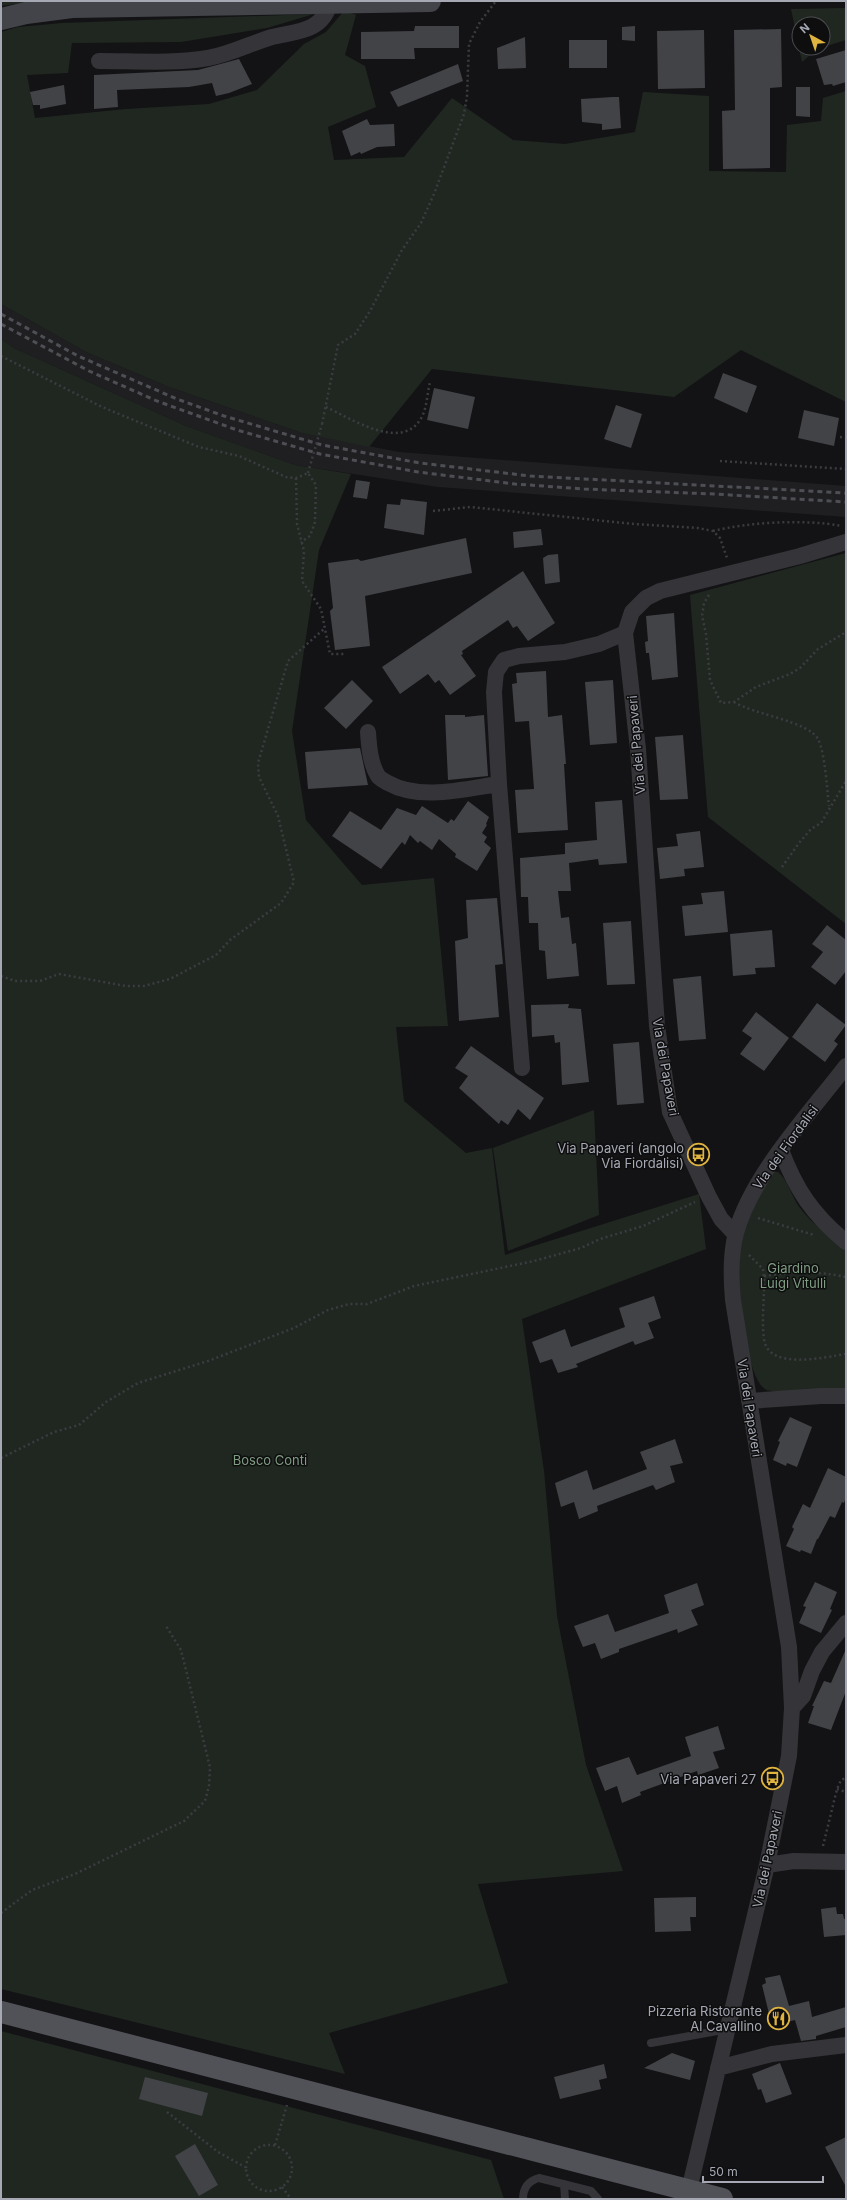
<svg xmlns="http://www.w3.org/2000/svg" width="847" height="2200" font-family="Inter,sans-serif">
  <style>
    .built { fill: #1f1f21 }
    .green { fill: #202721 }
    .building { fill: #424347 }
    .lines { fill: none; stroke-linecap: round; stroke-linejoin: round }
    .path { stroke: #3b3c40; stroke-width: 2.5; stroke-dasharray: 2 3; stroke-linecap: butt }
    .service { stroke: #353539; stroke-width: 8 }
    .minor { stroke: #353539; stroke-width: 16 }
    .secondary { stroke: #434449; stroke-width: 22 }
    .primary { stroke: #515258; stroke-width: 22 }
    .rail { stroke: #4e4f54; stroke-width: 3; stroke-dasharray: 5 4; stroke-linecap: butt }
    .path-bridge { stroke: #3b3c40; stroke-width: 2.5; stroke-dasharray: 2 3; stroke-linecap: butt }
    .labels { text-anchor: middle; stroke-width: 3; stroke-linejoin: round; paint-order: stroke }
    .street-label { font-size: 13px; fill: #a6a9b4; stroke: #0e0e0f }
    .poi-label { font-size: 13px; fill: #a6a9b4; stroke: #0e0e0f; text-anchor: end }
    .park-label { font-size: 13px; fill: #7f9d82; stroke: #0e0e0f }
  </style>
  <rect width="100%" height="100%" fill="#131315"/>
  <path class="built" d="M 1,304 L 86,352 L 169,387 L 302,433 L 399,452 L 846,486 L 846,517 L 438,487 L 295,465 L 186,426 L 14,348 L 1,339 Z"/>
  <path class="green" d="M 1,1 L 39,1 L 1,6 Z
    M 846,8 L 846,40 L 823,47 L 823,24 L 799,24 L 799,47 L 791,9 Z
    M 344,11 L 356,15 L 345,55 L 365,66 L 376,107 L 328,127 L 334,160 L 404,157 L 452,98 L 513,140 L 565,144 L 635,132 L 643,92 L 709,96 L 709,171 L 786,172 L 787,125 L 821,121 L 823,98 L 846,91 L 846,402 L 741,350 L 674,397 L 432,369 L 369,447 L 302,433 L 169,387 L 86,352 L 1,304 L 1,32 L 18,27 L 62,23 L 314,14 L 267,28 L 181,42 L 72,43 L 68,73 L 27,75 L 35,118 L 126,109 L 209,104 L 257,90 L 304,44 L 326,32 Z
    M 799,48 L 818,48 L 802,62 Z
    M 1,339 L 14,348 L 186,426 L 295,465 L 351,474 L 319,550 L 292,731 L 306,820 L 362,885 L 434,878 L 448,1026 L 396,1027 L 404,1101 L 466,1153 L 492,1148 L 505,1255 L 699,1194 L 706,1249 L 522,1319 L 544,1471 L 557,1616 L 586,1765 L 623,1871 L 478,1884 L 508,1983 L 329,2033 L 345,2074 L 1,1989 Z
    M 846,553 L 846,924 L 708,817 L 690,595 Z
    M 594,1110 L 599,1215 L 508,1251 L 493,1148 Z
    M 774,1172 L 778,1172 C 788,1180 792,1198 800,1208 C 813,1225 830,1236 846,1250 L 846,1389 C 831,1388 773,1395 765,1389 C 743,1374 736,1269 741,1243 C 747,1216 759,1194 774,1172 Z
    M 1,2031 L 491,2160 L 504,2199 L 1,2199 Z"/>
  <path class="building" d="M 415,26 L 459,26 L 459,48 L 414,48 L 415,59 L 361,59 L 361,32 L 414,31 Z
    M 635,26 L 635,41 L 622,40 L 622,27 Z
    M 781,29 L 782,87 L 770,88 L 770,168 L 723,169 L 722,111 L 735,110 L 734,30 Z
    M 704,30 L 705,88 L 658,89 L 657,31 Z
    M 525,37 L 526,68 L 498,69 L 497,48 Z
    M 569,40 L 607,40 L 607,68 L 569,68 Z
    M 846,50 L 846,82 L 833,86 L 832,84 L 824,85 L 816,59 Z
    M 239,59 L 252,84 L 229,93 L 216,96 L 212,83 L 189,87 L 117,90 L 118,107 L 94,109 L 94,75 L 198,70 Z
    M 458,64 L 463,81 L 398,107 L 390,92 Z
    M 64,85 L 66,104 L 40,109 L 40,105 L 33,105 L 30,92 Z
    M 796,87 L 810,87 L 810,117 L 796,116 Z
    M 613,97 L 619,97 L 621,128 L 602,130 L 602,124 L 582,122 L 581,99 Z
    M 367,119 L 370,125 L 394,124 L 395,146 L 377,147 L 361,154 L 360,152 L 351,156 L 342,131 Z
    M 723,373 L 757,386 L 747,413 L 714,398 Z
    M 434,388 L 475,397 L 468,429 L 427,420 Z
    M 616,405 L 642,414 L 631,448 L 604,439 Z
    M 804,410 L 839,418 L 834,446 L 798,438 Z
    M 356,480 L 370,482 L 367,499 L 353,497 Z
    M 401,499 L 427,502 L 424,535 L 384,528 L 387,504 L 400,505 Z
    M 541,529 L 543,545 L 514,548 L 513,532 Z
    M 466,538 L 472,573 L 365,596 L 370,646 L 335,650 L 330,611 L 333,608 L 328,563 L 358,559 L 361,561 Z
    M 558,554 L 560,582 L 545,584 L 543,558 L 548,555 Z
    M 523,571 L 555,623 L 528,641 L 517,626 L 513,628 L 508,620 L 462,651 L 463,654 L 461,655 L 476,676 L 450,695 L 439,680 L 435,683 L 428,674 L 400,694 L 382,667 Z
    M 674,613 L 678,677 L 652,680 L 649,653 L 646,653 L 645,642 L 648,641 L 646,616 Z
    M 546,671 L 548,717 L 562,715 L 566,764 L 564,764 L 568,830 L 518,833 L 515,790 L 534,789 L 529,721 L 515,722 L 512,684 L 517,683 L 516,673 Z
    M 352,680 L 373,701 L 346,729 L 324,708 Z
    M 613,680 L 617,743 L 590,745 L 585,682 Z
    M 445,715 L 465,715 L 465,717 L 484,715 L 488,776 L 448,780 Z
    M 683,735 L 688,799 L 660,800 L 655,737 Z
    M 360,748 L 368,785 L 308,789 L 305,752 Z
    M 622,800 L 627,863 L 599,865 L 598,859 L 569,863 L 571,891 L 558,891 L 561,918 L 569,917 L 572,944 L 576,943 L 579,976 L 547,979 L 545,951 L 539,950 L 538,923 L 529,923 L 528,897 L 521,897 L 520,858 L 565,854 L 565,843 L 597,840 L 595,802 Z
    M 468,801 L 489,817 L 486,824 L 487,825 L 482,833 L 487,837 L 484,842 L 491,848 L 477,871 L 455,857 L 456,854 L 439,839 L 432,850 L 420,841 L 418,843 L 410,835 L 405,845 L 402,842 L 381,869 L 332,836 L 350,811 L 381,830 L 397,808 L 416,815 L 422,806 L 448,823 L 451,819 L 454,821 Z
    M 700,831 L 704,867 L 684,869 L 685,876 L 660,879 L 657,848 L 678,846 L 676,834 Z
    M 724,891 L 728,932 L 685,936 L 682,906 L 703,904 L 701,893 Z
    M 497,898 L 503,964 L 495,965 L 499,1017 L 459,1021 L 455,941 L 468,938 L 466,900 Z
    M 631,921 L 635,984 L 607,985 L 603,923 Z
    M 827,925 L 846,940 L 846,971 L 835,985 L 811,967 L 823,952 L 812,944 Z
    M 772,930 L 775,967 L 755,968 L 756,974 L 733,976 L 730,934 Z
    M 701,976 L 706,1039 L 679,1041 L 673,979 Z
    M 817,1003 L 846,1025 L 834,1041 L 838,1044 L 825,1062 L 792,1037 Z
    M 569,1004 L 568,1008 L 581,1009 L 589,1082 L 562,1085 L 560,1042 L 555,1043 L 554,1035 L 532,1037 L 531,1005 Z
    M 756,1012 L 789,1038 L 764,1071 L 740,1054 L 752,1038 L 742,1031 Z
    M 639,1042 L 644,1103 L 617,1105 L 613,1044 Z
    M 471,1046 L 544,1098 L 530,1120 L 518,1109 L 508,1125 L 501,1120 L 499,1124 L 459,1088 L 468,1076 L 455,1068 Z
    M 654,1296 L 661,1318 L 648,1323 L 654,1338 L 635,1345 L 633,1341 L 576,1364 L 578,1367 L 558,1373 L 552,1359 L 540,1363 L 532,1342 L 565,1329 L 571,1347 L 625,1327 L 619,1308 Z
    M 790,1417 L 812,1427 L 797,1467 L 787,1463 L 786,1466 L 773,1460 L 780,1442 L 778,1441 Z
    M 675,1439 L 683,1463 L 670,1466 L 675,1482 L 656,1490 L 653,1485 L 597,1506 L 598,1511 L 579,1519 L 574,1502 L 561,1507 L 555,1483 L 587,1470 L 593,1490 L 647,1469 L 640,1452 Z
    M 828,1468 L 846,1477 L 846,1497 L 844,1503 L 842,1502 L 835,1518 L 830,1516 L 818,1539 L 817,1539 L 811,1554 L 801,1550 L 800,1552 L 786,1546 L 794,1529 L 792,1527 L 803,1504 L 810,1508 Z
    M 815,1582 L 837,1592 L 830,1609 L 832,1610 L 821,1633 L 799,1623 L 806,1607 L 803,1606 Z
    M 697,1583 L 704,1605 L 691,1610 L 698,1625 L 678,1633 L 677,1629 L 619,1649 L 619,1652 L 601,1659 L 595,1643 L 583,1647 L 574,1626 L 608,1614 L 615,1632 L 669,1613 L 664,1595 Z
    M 846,1649 L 846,1691 L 831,1730 L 808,1723 L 814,1706 L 812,1706 L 824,1681 L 831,1683 Z
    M 718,1726 L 725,1749 L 713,1752 L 719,1768 L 698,1775 L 697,1771 L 640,1792 L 641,1795 L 622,1803 L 617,1786 L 605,1791 L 596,1768 L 629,1757 L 637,1775 L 691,1756 L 685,1737 Z
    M 696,1897 L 696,1917 L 690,1917 L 691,1931 L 655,1932 L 654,1898 Z
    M 836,1907 L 837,1914 L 843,1914 L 844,1919 L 846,1919 L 846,1935 L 824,1937 L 821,1909 Z
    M 780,1975 L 789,2006 L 809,2001 L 812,2017 L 846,2007 L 846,2027 L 816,2036 L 816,2039 L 801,2041 L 795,2020 L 772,2026 L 762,1985 L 766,1983 L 765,1978 Z
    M 672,2053 L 695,2061 L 690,2080 L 644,2068 Z
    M 780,2063 L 792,2094 L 766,2103 L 761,2089 L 758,2090 L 752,2074 Z
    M 604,2064 L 607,2078 L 599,2080 L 601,2089 L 560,2099 L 554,2077 Z
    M 145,2077 L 208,2093 L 202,2116 L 139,2099 Z
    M 846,2137 L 846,2187 L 825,2147 Z
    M 195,2144 L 218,2185 L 199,2196 L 175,2156 Z"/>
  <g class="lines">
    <path class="path" d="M 1,356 L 102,407 L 199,447 L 239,456 L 286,477 L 296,478 L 308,473 L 316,485 L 315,522 L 310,536 L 301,542
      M 326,407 C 350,418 400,451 420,420 C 427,410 427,394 430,382
      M 322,424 L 338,345 L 355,334 L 370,311 L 402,250 L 421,223 L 434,194 L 464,114 L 467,96 L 469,44 L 480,22 L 496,1
      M 840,437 L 846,438
      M 720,461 L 846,469
      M 296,478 L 297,524 L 304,551 L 302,581 L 321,609 L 330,654 L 345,654
      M 433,511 L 470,507 L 634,524 L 698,528 L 713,531 L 720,538 L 727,558
      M 713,531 C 749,522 805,519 842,526
      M 709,595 L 704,603 L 702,616 L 706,634 L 710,680 L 721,703 L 734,702 L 756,687 L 790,674 L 800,668 L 818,649 L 846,632
      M 734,702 C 755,715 808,721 818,739 C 825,752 827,790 829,806
      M 782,867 L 799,843 L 811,829 L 821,823 L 846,781
      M 1,976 L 15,981 L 40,981 L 59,974 L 126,986 L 144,986 L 170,979 L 216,955 L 230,940 L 281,903 L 294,882 L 278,816 L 259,777 L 258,763 L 288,661 L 325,628
      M 758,1218 L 814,1235
      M 749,1255 L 763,1269 C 766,1292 761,1316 764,1339 C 768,1371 825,1357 846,1354
      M 764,1276 C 792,1272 818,1271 846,1277
      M 1,1458 L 54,1432 L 79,1425 L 106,1402 L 138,1383 L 208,1361 L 294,1328 L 328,1310 L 349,1304 L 367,1304 L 414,1286 L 534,1261 L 581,1248 L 600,1239 L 643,1226 L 695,1202
      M 837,1789 L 846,1792
      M 823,1846 L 837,1789 L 841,1780 L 846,1778
      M 1,1913 L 32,1890 L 75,1874 L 184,1821 L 205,1801 L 209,1786 L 210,1767 L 181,1650 L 166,1626
      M 167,2112 L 218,2152 L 245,2167
      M246 2168a23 23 0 1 1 46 0a23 23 0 1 1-46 0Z
      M 275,2145 L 287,2105
      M 282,2187 L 291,2199"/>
    <path class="service" d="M 651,2043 L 728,2029
      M 564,2184 L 565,2199
      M 523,2199 C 523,2188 528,2181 539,2178 L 591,2191 L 598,2199"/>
    <path class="minor" d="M 99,61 C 135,61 173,64 208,58 C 231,54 251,43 272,37 C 297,31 322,32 330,3
      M 368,732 C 369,746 370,763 378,776 C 380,779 385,781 388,783 C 420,801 465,789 499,784
      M 522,1068 L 499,784 L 494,692 L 496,672 L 504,660 L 519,656 L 565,652 L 599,644 L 625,633
      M 781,1150 C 796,1190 813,1215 846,1242
      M 735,1234 L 721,1219 L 709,1197 L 670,1112 L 657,1026 L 638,749 L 625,633 L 632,612 L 646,598 L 660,591 L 800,556 L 846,542
      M 749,1401 L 821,1396 L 846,1396
      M 792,1708 L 803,1696 L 812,1671 L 822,1652 L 846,1623
      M 767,1865 L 794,1861 L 846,1862
      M 718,2068 L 772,2054 L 846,2045
      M 689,2190 L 767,1865 L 789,1756 L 792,1708 L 789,1647 L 733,1300 C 731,1278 730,1255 736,1233 C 751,1176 810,1113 846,1066"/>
    <path class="secondary" d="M 1,19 L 26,13 L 72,7 L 430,1"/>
    <path class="primary" d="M 1,2012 L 722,2199"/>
    <path class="rail" d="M 1,314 L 78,356 L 177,399 L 224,416 L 322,445 L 420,463 L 530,476 L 846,493
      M 1,324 L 89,371 L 157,401 L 237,430 L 320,454 L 418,472 L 515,484 L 584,489 L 714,494 L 846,502"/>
    <path class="path-bridge" d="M 308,473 L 322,424"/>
  </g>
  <defs>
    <symbol id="bus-ring" viewBox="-11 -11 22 22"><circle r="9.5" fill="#0e0e0f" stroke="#dfb340" stroke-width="1.5"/><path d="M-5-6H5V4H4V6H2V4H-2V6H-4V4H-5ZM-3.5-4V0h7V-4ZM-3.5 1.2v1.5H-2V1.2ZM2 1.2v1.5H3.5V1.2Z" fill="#dfb340"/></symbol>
    <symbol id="restaurant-ring" viewBox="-11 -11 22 22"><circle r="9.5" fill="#0e0e0f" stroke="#dfb340" stroke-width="1.5"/><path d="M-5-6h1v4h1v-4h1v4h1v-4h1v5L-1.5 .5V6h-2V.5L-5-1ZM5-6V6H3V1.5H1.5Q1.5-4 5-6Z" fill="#dfb340"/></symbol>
  </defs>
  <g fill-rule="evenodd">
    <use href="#bus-ring" x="686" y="1142" width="25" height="25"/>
    <use href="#bus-ring" x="760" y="1766" width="25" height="25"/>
    <use href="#restaurant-ring" x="766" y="2006" width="25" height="25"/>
  </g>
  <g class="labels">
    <g class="street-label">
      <text transform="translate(636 745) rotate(-95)" y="5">Via dei Papaveri</text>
      <text transform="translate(666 1067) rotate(80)" y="5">Via dei Papaveri</text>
      <text transform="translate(785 1147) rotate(-54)" y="5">Via dei Fiordalisi</text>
      <text transform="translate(750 1408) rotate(81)" y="5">Via dei Papaveri</text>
      <text transform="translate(767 1859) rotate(-78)" y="5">Via dei Papaveri</text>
    </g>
    <g class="poi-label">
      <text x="684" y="1153">Via Papaveri (angolo<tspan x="684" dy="15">Via Fiordalisi)</tspan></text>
      <text x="756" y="1784">Via Papaveri 27</text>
      <text x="762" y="2016">Pizzeria Ristorante<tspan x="762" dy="15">Al Cavallino</tspan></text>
    </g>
    <g class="park-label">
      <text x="793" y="1273">Giardino<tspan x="793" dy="15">Luigi Vitulli</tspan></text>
      <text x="270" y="1465">Bosco Conti</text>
    </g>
  </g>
  <rect width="847" height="2200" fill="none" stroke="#a6a9b4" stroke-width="4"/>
  <g transform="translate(811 36) rotate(320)"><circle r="19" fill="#0e0e0f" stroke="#4b4c51"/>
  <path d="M0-3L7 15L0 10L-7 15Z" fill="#dfb340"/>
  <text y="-6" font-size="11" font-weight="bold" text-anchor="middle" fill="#a6a9b4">N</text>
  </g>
  <path d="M703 2176v6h120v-6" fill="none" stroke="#a6a9b4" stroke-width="2"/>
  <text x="709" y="2176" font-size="12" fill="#a6a9b4" stroke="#0e0e0f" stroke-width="3" paint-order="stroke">50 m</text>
</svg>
